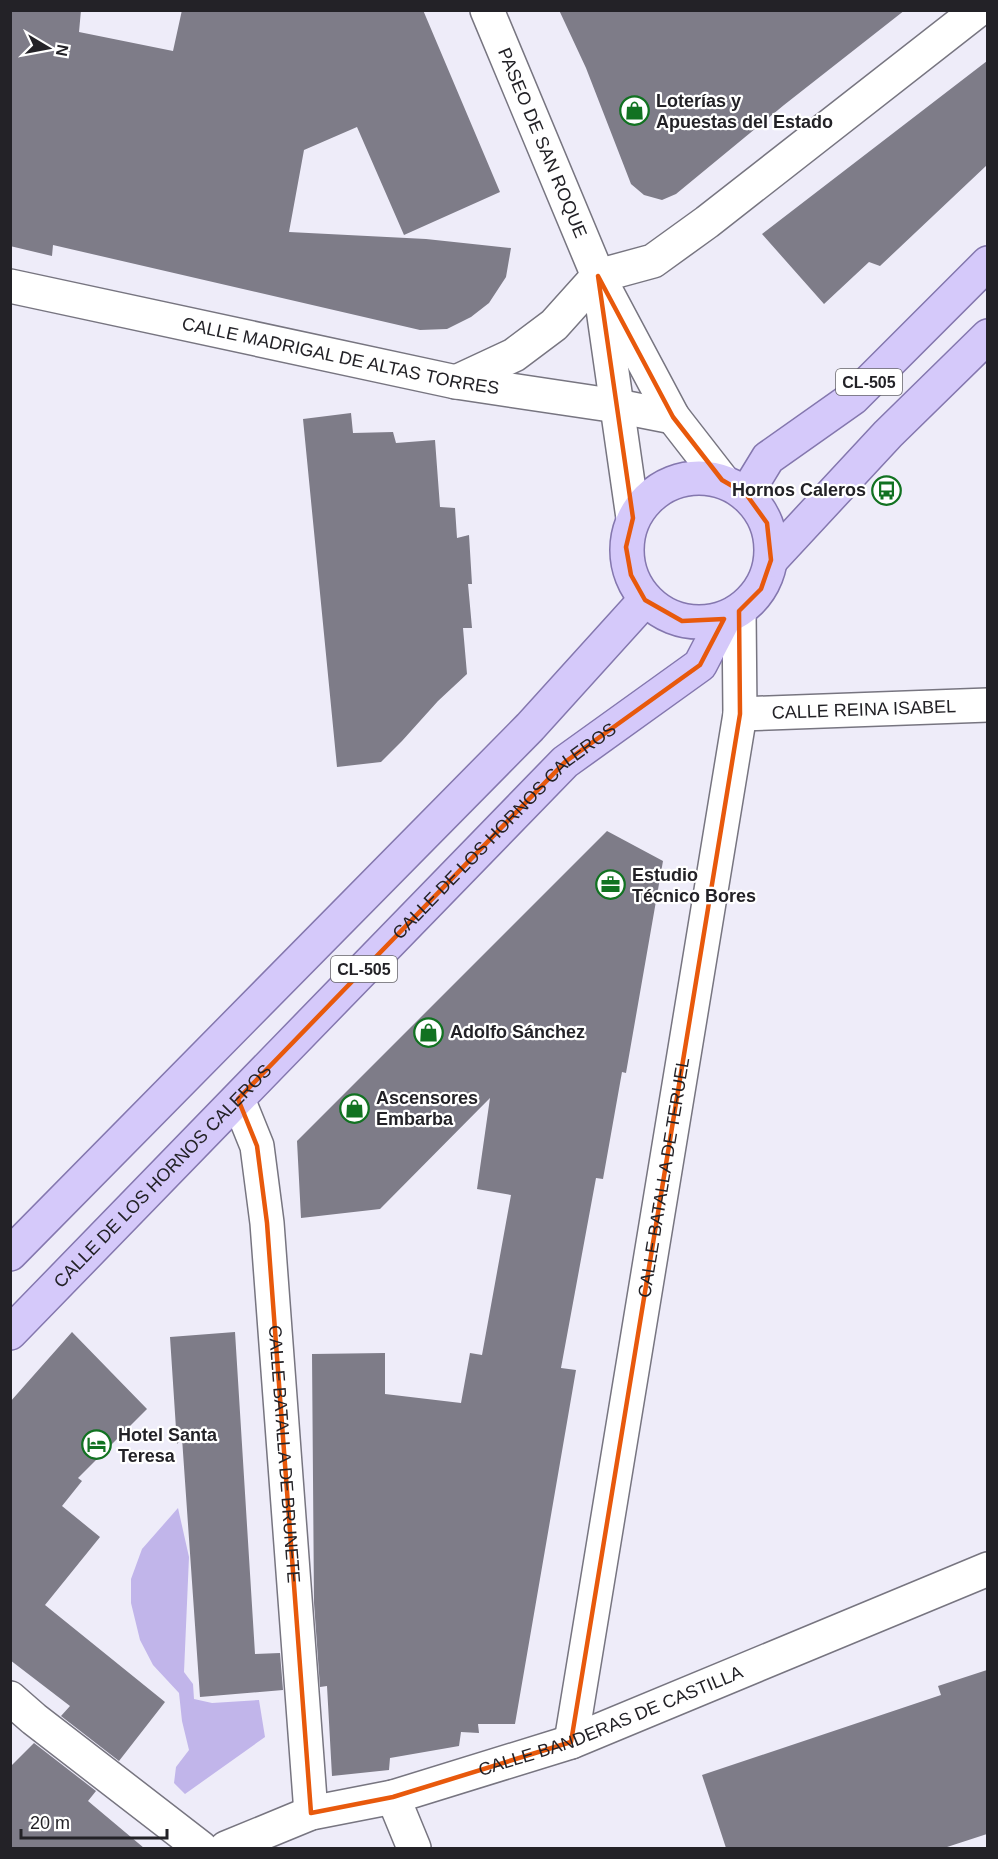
<svg xmlns="http://www.w3.org/2000/svg" width="998" height="1859" font-family="Arial,sans-serif">
  <style>
    .green { fill: #c1b5ea }
    .building { fill: #7e7c88 }
    .lines { fill: none; stroke-linecap: round; stroke-linejoin: round }
    .minor-casing { stroke: #777580; stroke-width: 36 }
    .tertiary-casing { stroke: #777580; stroke-width: 36 }
    .primary-casing { stroke: #8477ae; stroke-width: 36 }
    .minor { stroke: #fff; stroke-width: 33 }
    .tertiary { stroke: #fff; stroke-width: 33 }
    .primary { stroke: #d5c9fa; stroke-width: 33 }
    .marked { fill: none; stroke: #e8590c; stroke-width: 4.5; stroke-linejoin: round }
    .labels { text-anchor: middle; stroke-width: 4.5; stroke-linejoin: round; paint-order: stroke }
    .shield { fill: #fff; stroke: #656468; stroke-width: 1.5 }
    .shield-label { font-size: 16px; font-weight: bold; fill: #232227 }
    .poi-label { font-size: 18px; font-weight: bold; fill: #232227; stroke: #fff; text-anchor: start }
    .street-label { font-size: 18px; fill: #232227; stroke: #fff }
  </style>
  <rect width="100%" height="100%" fill="#eeecf9"/>
  <path class="green" d="M 178,1508 L 189,1557 L 184,1672 L 193,1684 L 194,1699 L 212,1703 L 259,1700 L 265,1737 L 185,1794 L 174,1783 L 176,1767 L 189,1750 L 182,1721 L 179,1693 L 153,1665 L 140,1640 L 131,1603 L 131,1579 L 142,1549 Z"/>
  <path class="building" d="M 10,10 L 81,10 L 79,32 L 173,51 L 182,10 L 423,10 L 500,192 L 404,235 L 357,127 L 304,150 L 289,232 L 426,239 L 511,248 L 506,277 L 489,303 L 471,317 L 447,329 L 420,330 L 53,245 L 52,256 L 10,246 Z
    M 559,10 L 905,10 L 784,105 L 676,194 L 662,200 L 644,195 L 631,184 L 586,68 Z
    M 987,61 L 987,165 L 880,266 L 869,262 L 824,304 L 762,234 Z
    M 351,413 L 353,433 L 393,432 L 396,443 L 435,440 L 440,507 L 455,508 L 457,538 L 469,535 L 472,584 L 468,584 L 472,628 L 463,628 L 467,674 L 438,701 L 402,741 L 381,762 L 337,767 L 303,419 Z
    M 607,831 L 663,861 L 626,1073 L 622,1072 L 603,1179 L 596,1178 L 561,1368 L 576,1370 L 515,1724 L 478,1724 L 479,1733 L 461,1732 L 459,1746 L 390,1758 L 389,1770 L 332,1776 L 327,1686 L 320,1687 L 314,1603 L 312,1354 L 385,1353 L 385,1394 L 461,1403 L 470,1353 L 482,1355 L 511,1195 L 477,1189 L 490,1098 L 380,1209 L 301,1218 L 297,1141 Z
    M 72,1332 L 147,1409 L 78,1478 L 82,1481 L 62,1506 L 100,1537 L 45,1605 L 165,1702 L 119,1761 L 61,1716 L 70,1706 L 10,1660 L 10,1402 Z
    M 235,1332 L 255,1654 L 280,1653 L 283,1690 L 200,1697 L 182,1438 L 177,1444 L 170,1337 Z
    M 987,1670 L 987,1834 L 944,1848 L 726,1848 L 702,1775 L 941,1695 L 938,1686 Z
    M 34,1743 L 96,1791 L 88,1801 L 144,1848 L 10,1848 L 10,1767 Z"/>
  <g class="lines">
    <defs>
      <g id="minor">
        <path d="M 598,276 L 653,261 L 707,222 L 978,10"/>
        <path id="s1" d="M 740,714 L 988,705"/>
        <path id="s2" d="M 238,1099 L 257,1146 L 267,1223 L 311,1813"/>
        <path d="M 10,1698 L 34,1719 L 201,1848"/>
        <path id="s3" d="M 571,1742 L 740,714 L 739,611"/>
        <path d="M 393,1797 L 414,1848"/>
        <path id="s4" d="M 226,1848 L 311,1813 L 393,1797 L 571,1742 L 988,1569"/>
      </g>
      <g id="tertiary">
        <path id="s5" d="M 487,10 L 598,276 L 673,417 L 722,480"/>
        <path id="s6" d="M 10,286 L 456,382 L 617,406 L 673,417"/>
        <path d="M 602,302 L 633,518"/>
        <path d="M 456,382 L 514,355 L 554,325 L 598,276"/>
      </g>
      <g id="primary">
        <circle cx="699" cy="550" r="72"/>
        <path d="M 746,494 L 768,458 L 853,398 L 988,263"/>
        <path d="M 771,560 L 888,434 L 988,336"/>
        <path d="M 10,1254 L 530,727 L 645,600"/>
        <path id="s7" d="M 10,1333 L 565,762 L 700,665 L 724,619"/>
      </g>
    </defs>
    <use href="#minor" class="minor-casing"/>
    <use href="#tertiary" class="tertiary-casing"/>
    <use href="#primary" class="primary-casing"/>
    <use href="#minor" class="minor"/>
    <use href="#tertiary" class="tertiary"/>
    <use href="#primary" class="primary"/>
  </g>
  <path class="marked" d="M 598,276 L 673,417 L 722,480 L 746,494 L 767,523 L 771,560 L 761,589 L 739,611 L 740,714 L 571,1742 L 393,1797 L 311,1813 L 267,1223 L 257,1146 L 238,1099 L 565,762 L 700,665 L 724,619 L 682,621 L 645,600 L 631,575 L 626,547 L 633,518 Z"/>
  <defs>
    <symbol id="shop-ring" viewBox="-11 -11 22 22"><circle r="9.5" fill="#fff" stroke="#117221" stroke-width="1.5"/><path d="M-5-2.5h2.3a2.7 3.5 0 0 1 5.4 0H5L5.5 6h-11ZM-1.5-2.5h3a1.5 2.3 0 0 0-3 0Z" fill="#117221"/></symbol>
    <symbol id="bus-ring" viewBox="-11 -11 22 22"><circle r="9.5" fill="#fff" stroke="#117221" stroke-width="1.5"/><path d="M-5-6H5V4H4V6H2V4H-2V6H-4V4H-5ZM-3.5-4V0h7V-4ZM-3.5 1.2v1.5H-2V1.2ZM2 1.2v1.5H3.5V1.2Z" fill="#117221"/></symbol>
    <symbol id="office-ring" viewBox="-11 -11 22 22"><circle r="9.5" fill="#fff" stroke="#117221" stroke-width="1.5"/><path d="M-6-3h4V-5.5h4V-3h4V5H-6ZM-1-4.5V-3h2v-1.5ZM-6 0V1H6V0Z" fill="#117221"/></symbol>
    <symbol id="hotel-ring" viewBox="-11 -11 22 22"><circle r="9.5" fill="#fff" stroke="#117221" stroke-width="1.5"/><path d="M-6-4.5h1.5V1H6V5H4.5V3h-9V5H-6ZM-4 0a1.8 1.8 0 1 1 3.6 0ZM.5 0V-2.5h3Q6-2.5 6 0Z" fill="#117221"/></symbol>
  </defs>
  <g fill-rule="evenodd">
    <use href="#shop-ring" x="618" y="94" width="33" height="33"/>
    <use href="#bus-ring" x="870" y="474" width="33" height="33"/>
    <use href="#office-ring" x="594" y="868" width="33" height="33"/>
    <use href="#shop-ring" x="412" y="1016" width="33" height="33"/>
    <use href="#shop-ring" x="338" y="1092" width="33" height="33"/>
    <use href="#hotel-ring" x="80" y="1428" width="33" height="33"/>
  </g>
  <g class="labels">
    <g class="shield">
      <rect x="836" y="369" width="66" height="26" rx="4.5"/>
      <rect x="331" y="956" width="66" height="26" rx="4.5"/>
    </g>
    <g class="shield-label">
      <text x="869" y="388">CL-505</text>
      <text x="364" y="975">CL-505</text>
    </g>
    <g class="poi-label">
      <text x="656" y="107">Loterías y<tspan x="656" dy="21">Apuestas del Estado</tspan></text>
      <text x="866" y="496" text-anchor="end">Hornos Caleros</text>
      <text x="632" y="881">Estudio<tspan x="632" dy="21">Técnico Bores</tspan></text>
      <text x="450" y="1038">Adolfo Sánchez</text>
      <text x="376" y="1104">Ascensores<tspan x="376" dy="21">Embarba</tspan></text>
      <text x="118" y="1441">Hotel Santa<tspan x="118" dy="21">Teresa</tspan></text>
    </g>
    <g class="street-label">
      <text dy="6" stroke="none"><textPath href="#s5" startOffset="144">PASEO DE SAN ROQUE</textPath></text>
      <text dy="6" stroke="none"><textPath href="#s6" startOffset="338">CALLE MADRIGAL DE ALTAS TORRES</textPath></text>
      <text dy="6" stroke="none"><textPath href="#s1" startOffset="124">CALLE REINA ISABEL</textPath></text>
      <text dy="6" stroke="none"><textPath href="#s7" startOffset="705">CALLE DE LOS HORNOS CALEROS</textPath></text>
      <text dy="6" stroke="none"><textPath href="#s7" startOffset="219">CALLE DE LOS HORNOS CALEROS</textPath></text>
      <text dy="6" stroke="none"><textPath href="#s3" startOffset="572">CALLE BATALLA DE TERUEL</textPath></text>
      <text dy="6" stroke="none"><textPath href="#s2" startOffset="360">CALLE BATALLA DE BRUNETE</textPath></text>
      <text dy="6" stroke="none"><textPath href="#s4" startOffset="406">CALLE BANDERAS DE CASTILLA</textPath></text>
    </g>
  </g>
  <rect width="998" height="1859" fill="none" stroke="#232227" stroke-width="24"/>
  <g transform="translate(48 48) rotate(100)" stroke="#ffffff" stroke-width="4.5" paint-order="stroke">
  <path d="M0-4.5L10 22L0 15L-10 22Z" fill="#232227"/>
  <text y="-9" font-size="16" font-weight="bold" text-anchor="middle" fill="#232227">N</text>
  </g>
  <path d="M21 1829v9h146v-9" fill="none" stroke="#232227" stroke-width="3"/>
  <text x="30" y="1829" font-size="18" fill="#232227" stroke="#ffffff" stroke-width="4.5" paint-order="stroke">20 m</text>
</svg>
